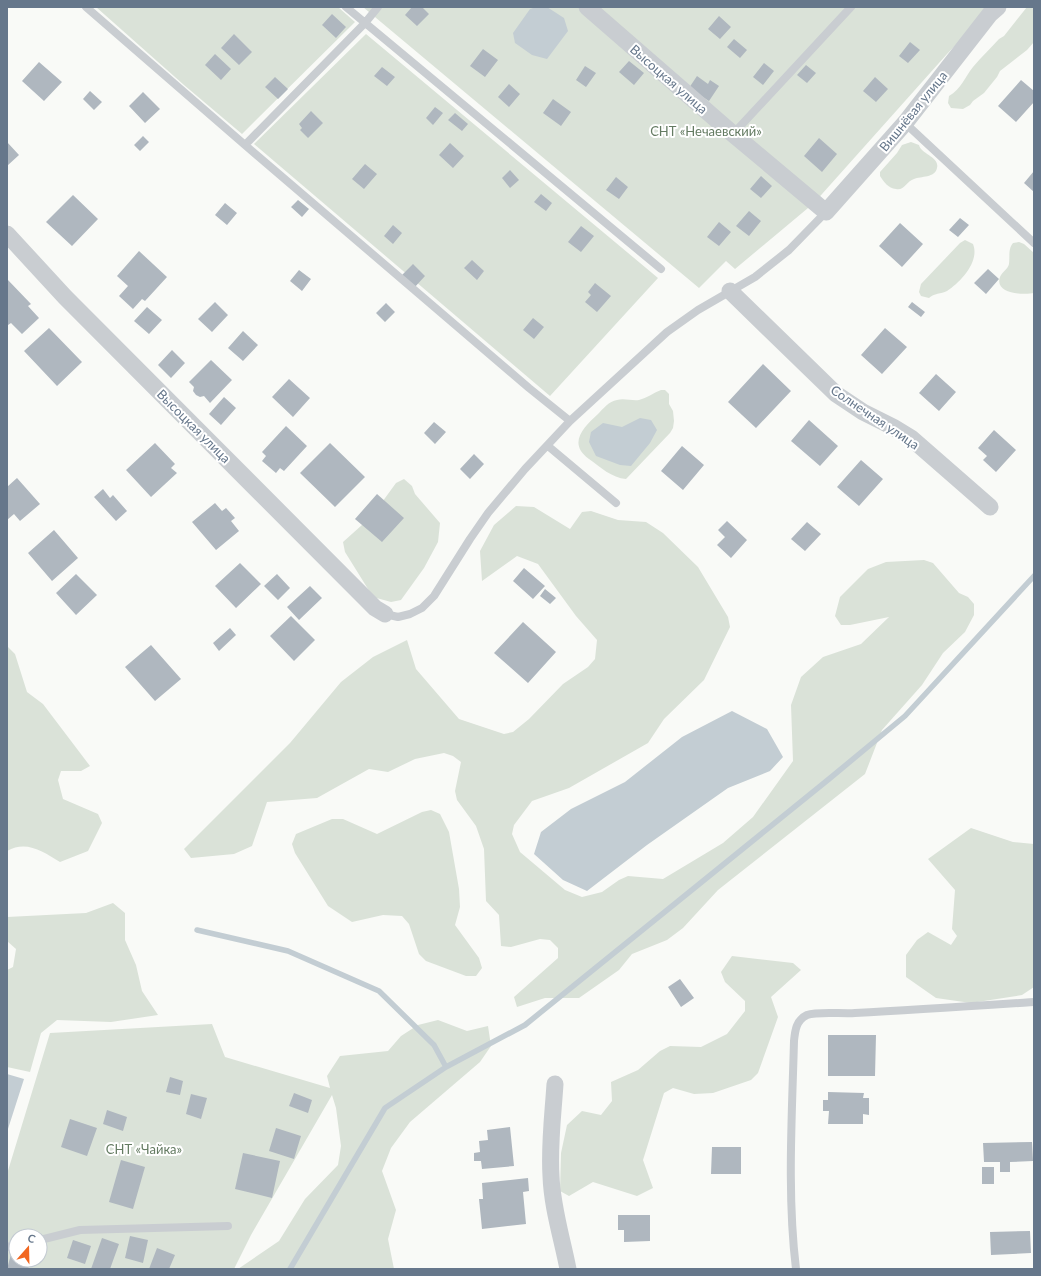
<svg xmlns="http://www.w3.org/2000/svg" width="1041" height="1276" font-family="Lato,sans-serif">
  <style>
    .green { fill: #dae2d8; fill-rule: evenodd }
    .water { fill: #c3cdd3 }
    .lines { fill: none; stroke-linecap: round; stroke-linejoin: round }
    .stream { stroke: #c3cdd3; stroke-width: 5.5 }
    .building { fill: #afb7bf }
    .lane { stroke: #c9cdd1; stroke-width: 8 }
    .street { stroke: #c9cdd1; stroke-width: 17 }
    .labels { text-anchor: middle; stroke-width: 4; stroke-linejoin: round; paint-order: stroke }
    .street-label { font-size: 13px; fill: #66778b; stroke: #fff }
    .park-label { font-size: 13px; fill: #647b62; stroke: #fff }
  </style>
  <rect width="100%" height="100%" fill="#f9faf7"/>
  <path class="green" d="M 96,7 L 338,7 L 355,22 L 242,134 L 184,85 Z
    M 363,7 L 992,7 L 947,54 L 814,203 L 735,269 L 726,261 L 699,288 Z
    M 1027,7 L 1034,7 L 1034,42 L 1027,50 L 1000,71 L 997,77 L 984,93 L 973,101 L 970,105 L 963,109 L 951,108 L 948,103 L 949,96 C 961,89 965,77 973,67 C 981,57 991,48 999,39 L 1004,36 Z
    M 366,34 L 658,278 L 550,396 L 254,144 Z
    M 911,142 L 919,145 C 921,154 940,157 937,168 C 935,178 921,176 914,179 C 907,181 904,191 896,189 C 888,188 884,182 880,176 L 880,172 L 897,153 L 902,145 Z
    M 965,240 L 973,244 C 980,261 961,282 947,291 C 941,294 934,293 929,298 L 921,296 L 919,292 L 921,284 L 960,243 Z
    M 1019,242 L 1024,244 L 1034,253 L 1034,293 C 1024,295 994,294 1000,277 C 1002,272 1008,269 1009,264 C 1010,256 1008,249 1013,243 Z
    M 661,390 L 665,390 L 669,394 L 669,404 L 673,411 L 674,421 L 673,428 L 670,433 L 626,479 C 612,478 600,467 589,459 C 567,443 584,427 598,414 C 603,409 609,401 617,400 C 624,398 632,401 639,400 C 647,398 653,393 661,390 Z
    M 404,479 L 412,486 L 415,494 L 440,523 L 438,542 L 424,568 L 401,600 L 391,602 L 373,597 L 345,552 L 343,542 L 372,516 L 396,483 Z
    M 516,506 L 534,507 L 570,529 L 582,512 L 591,511 L 618,520 L 646,522 L 663,533 L 698,567 L 728,617 L 730,627 L 704,680 L 664,719 L 648,743 L 569,788 L 532,801 L 514,825 L 512,834 L 520,852 L 565,890 L 582,897 L 602,892 L 619,880 L 628,876 L 663,879 L 723,843 L 753,817 L 793,761 L 791,705 L 801,677 L 823,657 L 861,644 L 889,617 L 850,625 L 841,625 L 835,616 L 840,597 L 868,569 L 886,562 L 924,560 L 933,563 L 959,593 L 968,597 L 974,604 L 974,615 L 965,632 L 943,653 L 922,685 L 882,730 L 865,774 L 718,890 L 683,928 L 667,940 L 632,954 L 619,970 L 579,998 L 545,998 L 517,1007 L 514,997 L 558,958 L 558,948 L 550,940 L 540,939 L 511,947 L 501,946 L 499,915 L 486,901 L 484,849 L 476,826 L 457,800 L 455,791 L 461,762 L 453,756 L 444,753 L 415,759 L 388,772 L 369,769 L 317,798 L 267,802 L 252,846 L 234,854 L 191,858 L 184,849 L 290,743 L 341,682 L 373,657 L 407,640 L 416,669 L 459,719 L 504,734 L 513,732 L 529,719 L 563,684 L 588,667 L 595,659 L 597,640 L 576,616 L 538,564 L 517,556 L 482,581 L 480,551 L 494,525 Z
    M 8,647 L 15,654 L 27,692 L 43,704 L 90,766 L 81,771 L 61,771 L 58,780 L 63,799 L 98,814 L 102,823 L 88,851 L 60,862 C 43,852 27,840 7,851 L 7,648 Z
    M 431,810 L 440,814 L 449,832 L 459,889 L 460,907 L 455,925 L 479,958 L 482,968 L 476,976 L 466,976 L 426,961 L 419,954 L 409,924 L 402,916 L 383,915 L 352,922 L 328,906 L 295,853 L 292,844 L 296,834 L 332,819 L 343,819 L 377,834 L 422,812 Z
    M 971,828 L 1013,842 L 1034,844 L 1034,987 L 1022,995 L 971,1003 L 936,998 L 906,977 L 906,955 L 917,940 L 928,932 L 951,945 L 957,936 L 952,929 L 955,890 L 928,859 Z
    M 113,903 L 125,913 L 125,940 L 136,965 L 142,991 L 158,1015 L 111,1022 L 57,1020 L 41,1033 L 30,1072 L 7,1067 L 7,970 L 13,967 L 16,949 L 7,941 L 7,917 L 86,913 Z
    M 732,956 L 793,963 L 801,970 L 771,997 L 778,1017 L 758,1073 L 751,1080 L 713,1093 L 694,1094 L 673,1088 L 664,1093 L 643,1160 L 653,1188 L 637,1196 L 593,1182 L 569,1196 L 560,1191 L 561,1153 L 567,1125 L 582,1111 L 601,1115 L 612,1101 L 611,1082 L 638,1070 L 660,1051 L 670,1046 L 701,1047 L 727,1034 L 745,1011 L 745,1001 L 725,982 L 721,972 Z
    M 438,1020 L 467,1031 L 488,1026 L 491,1046 L 480,1062 L 410,1122 L 391,1148 L 382,1171 L 396,1210 L 388,1239 L 394,1269 L 238,1269 L 279,1241 L 305,1199 L 338,1165 L 341,1146 L 336,1108 L 332,1095 L 251,1235 L 234,1269 L 7,1269 L 7,1174 L 50,1033 L 212,1024 L 225,1057 L 330,1088 L 327,1076 L 340,1056 L 388,1051 L 401,1036 L 418,1025 ZM 16,1236 L 40,1236 L 40,1260 L 16,1260 Z"/>
  <path class="water" d="M 536,7 L 547,7 L 564,18 L 568,31 L 547,59 L 532,55 L 515,43 L 513,33 L 530,9 Z
    M 640,418 L 651,420 L 657,430 L 650,443 L 631,466 L 620,465 L 596,456 L 589,442 L 591,432 L 603,423 L 622,427 Z
    M 732,711 L 767,729 L 783,757 L 770,771 L 728,788 L 647,845 L 587,891 L 563,880 L 534,854 L 541,832 L 571,809 L 625,782 L 682,737 Z
    M 7,1074 L 24,1079 L 7,1132 Z"/>
  <g class="lines">
    <path class="stream" d="M 197,930 L 288,951 L 379,991 L 434,1045 L 446,1067
      M 290,1269 L 385,1108 L 446,1067 L 525,1025 L 829,779 L 905,716 L 1034,576"/>
  </g>
  <path class="building" d="M 412,7 L 422,7 L 429,14 L 417,26 L 405,15 Z
    M 332,14 L 346,27 L 336,38 L 322,25 Z
    M 719,16 L 731,27 L 720,39 L 708,29 Z
    M 234,34 L 252,52 L 239,65 L 221,48 Z
    M 734,39 L 747,50 L 740,58 L 727,47 Z
    M 910,42 L 920,50 L 908,63 L 899,56 Z
    M 483,49 L 498,60 L 485,77 L 470,66 Z
    M 215,54 L 231,69 L 221,80 L 205,65 Z
    M 629,61 L 644,73 L 634,85 L 619,72 Z
    M 39,62 L 62,82 L 44,101 L 22,81 Z
    M 764,63 L 774,71 L 763,85 L 753,77 Z
    M 806,65 L 816,73 L 807,83 L 797,75 Z
    M 585,66 L 596,73 L 586,87 L 576,80 Z
    M 382,67 L 395,77 L 387,86 L 374,76 Z
    M 697,76 L 708,84 L 710,80 L 719,86 L 709,101 L 689,88 Z
    M 275,77 L 288,89 L 278,99 L 265,87 Z
    M 875,77 L 888,89 L 876,102 L 863,91 Z
    M 1021,80 L 1034,91 L 1034,102 L 1016,122 L 998,106 Z
    M 509,84 L 520,94 L 509,107 L 498,97 Z
    M 90,91 L 102,102 L 94,110 L 83,99 Z
    M 143,92 L 160,109 L 145,123 L 129,106 Z
    M 553,99 L 571,112 L 561,126 L 543,113 Z
    M 435,107 L 443,113 L 433,125 L 426,118 Z
    M 311,111 L 323,123 L 308,138 L 300,130 L 302,128 L 299,124 Z
    M 455,113 L 468,124 L 462,131 L 448,120 Z
    M 143,136 L 149,142 L 140,151 L 134,145 Z
    M 819,138 L 837,154 L 822,172 L 804,156 Z
    M 7,142 L 19,155 L 7,166 Z
    M 450,143 L 464,156 L 453,168 L 439,155 Z
    M 365,164 L 377,174 L 364,189 L 352,179 Z
    M 510,170 L 519,180 L 510,188 L 502,178 Z
    M 1034,171 L 1034,192 L 1024,183 Z
    M 761,176 L 772,186 L 761,198 L 750,189 Z
    M 616,177 L 628,187 L 619,199 L 606,190 Z
    M 541,194 L 552,203 L 546,211 L 534,202 Z
    M 73,195 L 98,219 L 72,246 L 46,222 Z
    M 298,200 L 309,209 L 302,217 L 291,207 Z
    M 225,203 L 237,213 L 227,225 L 215,215 Z
    M 749,211 L 761,221 L 749,236 L 736,226 Z
    M 960,218 L 969,225 L 958,237 L 949,230 Z
    M 719,222 L 731,232 L 719,246 L 707,237 Z
    M 900,223 L 923,244 L 902,267 L 879,246 Z
    M 393,225 L 402,233 L 393,244 L 384,236 Z
    M 581,226 L 594,236 L 581,252 L 568,242 Z
    M 139,251 L 167,277 L 145,301 L 142,299 L 133,309 L 119,296 L 128,286 L 117,276 Z
    M 472,260 L 484,271 L 477,280 L 464,268 Z
    M 413,264 L 425,276 L 414,288 L 401,276 Z
    M 988,269 L 999,279 L 986,294 L 974,283 Z
    M 299,270 L 311,279 L 302,291 L 290,281 Z
    M 7,279 L 31,304 L 28,306 L 39,318 L 22,334 L 11,323 L 8,325 L 7,324 Z
    M 595,283 L 611,296 L 597,312 L 585,302 L 591,295 L 588,292 Z
    M 215,302 L 228,315 L 212,332 L 198,319 Z
    M 912,302 L 925,312 L 921,317 L 908,307 Z
    M 386,303 L 395,312 L 385,322 L 376,313 Z
    M 147,307 L 162,320 L 149,334 L 134,321 Z
    M 533,318 L 544,327 L 534,339 L 523,330 Z
    M 49,328 L 82,362 L 57,386 L 24,351 Z
    M 885,328 L 907,347 L 882,374 L 861,355 Z
    M 243,331 L 258,345 L 243,361 L 228,348 Z
    M 172,350 L 185,363 L 171,378 L 158,365 Z
    M 211,360 L 232,380 L 210,403 L 204,396 L 200,397 L 196,395 L 193,391 L 194,387 L 189,382 Z
    M 763,364 L 791,391 L 756,428 L 728,402 Z
    M 936,374 L 956,392 L 939,411 L 919,393 Z
    M 289,379 L 310,398 L 293,417 L 272,397 Z
    M 224,397 L 236,408 L 221,425 L 209,414 Z
    M 809,420 L 838,446 L 820,466 L 791,441 Z
    M 434,422 L 446,432 L 435,444 L 424,433 Z
    M 286,426 L 307,446 L 284,471 L 280,468 L 276,473 L 262,461 L 266,456 L 262,452 Z
    M 994,430 L 1016,450 L 996,472 L 983,460 L 987,456 L 978,448 Z
    M 155,443 L 175,464 L 171,468 L 177,473 L 151,497 L 126,470 Z
    M 330,443 L 365,477 L 335,507 L 300,473 Z
    M 682,446 L 704,465 L 683,490 L 661,471 Z
    M 474,454 L 484,464 L 470,479 L 460,469 Z
    M 861,460 L 883,479 L 859,506 L 837,487 Z
    M 17,478 L 40,504 L 20,521 L 14,514 L 7,520 L 7,487 Z
    M 103,489 L 110,498 L 113,495 L 127,511 L 116,521 L 94,497 Z
    M 377,494 L 404,518 L 382,542 L 355,519 Z
    M 215,503 L 222,511 L 226,508 L 235,518 L 231,521 L 239,531 L 216,550 L 192,522 Z
    M 727,521 L 747,540 L 731,558 L 717,545 L 725,537 L 718,530 Z
    M 807,522 L 821,534 L 805,551 L 791,539 Z
    M 54,530 L 78,558 L 52,581 L 28,553 Z
    M 240,563 L 261,584 L 236,608 L 215,586 Z
    M 524,568 L 545,586 L 533,599 L 513,581 Z
    M 76,574 L 97,595 L 76,615 L 56,593 Z
    M 277,574 L 290,588 L 278,600 L 264,586 Z
    M 310,586 L 322,598 L 299,620 L 287,607 Z
    M 545,589 L 556,598 L 550,604 L 540,596 Z
    M 291,616 L 315,640 L 294,661 L 270,636 Z
    M 523,622 L 556,652 L 528,683 L 494,653 Z
    M 230,628 L 236,635 L 219,651 L 213,643 Z
    M 151,645 L 181,679 L 155,701 L 125,667 Z
    M 680,979 L 694,998 L 681,1007 L 668,987 Z
    M 828,1035 L 876,1035 L 875,1076 L 828,1076 Z
    M 170,1077 L 183,1081 L 180,1095 L 166,1092 Z
    M 828,1092 L 864,1093 L 863,1098 L 869,1098 L 869,1115 L 863,1114 L 863,1124 L 828,1124 L 829,1111 L 823,1111 L 823,1100 L 828,1100 Z
    M 294,1093 L 312,1100 L 308,1113 L 289,1106 Z
    M 191,1094 L 207,1098 L 201,1119 L 186,1114 Z
    M 107,1110 L 127,1117 L 123,1131 L 103,1124 Z
    M 70,1119 L 97,1128 L 87,1156 L 61,1147 Z
    M 510,1127 L 514,1166 L 482,1169 L 481,1161 L 474,1161 L 474,1153 L 480,1152 L 479,1141 L 488,1140 L 487,1130 Z
    M 276,1128 L 301,1136 L 294,1159 L 269,1151 Z
    M 1032,1142 L 1033,1161 L 1010,1162 L 1010,1172 L 1000,1172 L 1000,1162 L 984,1162 L 983,1143 Z
    M 712,1147 L 741,1147 L 741,1174 L 711,1174 Z
    M 243,1153 L 280,1161 L 272,1198 L 235,1189 Z
    M 121,1160 L 145,1167 L 133,1209 L 109,1202 Z
    M 982,1167 L 994,1167 L 994,1184 L 982,1184 Z
    M 528,1178 L 529,1191 L 523,1192 L 526,1224 L 482,1229 L 479,1199 L 483,1199 L 482,1183 Z
    M 618,1215 L 650,1215 L 650,1241 L 624,1242 L 624,1230 L 618,1230 Z
    M 1030,1231 L 1031,1253 L 991,1255 L 990,1232 Z
    M 130,1236 L 148,1240 L 143,1263 L 125,1258 Z
    M 102,1238 L 119,1244 L 110,1269 L 91,1269 Z
    M 73,1240 L 91,1246 L 85,1264 L 67,1258 Z
    M 13,1247 L 16,1247 L 16,1260 L 31,1260 L 28,1269 L 7,1269 Z
    M 157,1248 L 175,1255 L 169,1269 L 149,1269 Z"/>
  <g class="lines">
    <path class="lane" d="M 86,7 L 245,145 L 529,388 L 570,421
      M 346,7 L 661,269
      M 905,123 L 1034,243
      M 733,134 L 851,7
      M 245,145 L 365,23 L 378,7
      M 548,446 L 616,503
      M 385,614 L 398,617 L 410,614 L 422,608 L 434,596 L 470,539 L 488,513 L 525,469 L 570,421 L 667,332 L 698,310 L 755,277 L 789,250 L 826,212
      M 40,1240 L 80,1230 L 228,1226
      M 7,1247 L 16,1245
      M 796,1269 C 787,1195 792,1116 794,1041 C 795,1031 796,1020 807,1015 C 818,1011 842,1014 855,1013 C 915,1010 974,1006 1034,1002"/>
    <path class="street" d="M 587,7 L 733,134 L 826,212 L 905,123 L 990,14 L 998,7
      M 7,234 L 65,297 L 375,608 L 385,614
      M 730,291 L 836,394 L 863,412 L 893,427 L 911,438 L 990,507
      M 555,1084 C 553,1115 549,1145 551,1176 C 552,1207 562,1238 568,1269"/>
  </g>
  <g class="labels">
    <g class="street-label">
      <text transform="translate(669 79) rotate(41)" y="5">Высоцкая улица</text>
      <text transform="translate(913 111) rotate(-51)" y="5">Вишнёвая улица</text>
      <text transform="translate(875 417) rotate(34)" y="5">Солнечная улица</text>
      <text transform="translate(194 426) rotate(45)" y="5">Высоцкая улица</text>
    </g>
    <g class="park-label">
      <text x="706" y="136">СНТ «Нечаевский»</text>
      <text x="144" y="1154">СНТ «Чайка»</text>
    </g>
  </g>
  <rect width="1041" height="1276" fill="none" stroke="#66778b" stroke-width="16"/>
  <g transform="translate(28 1248) rotate(20)"><circle r="19" fill="#ffffff" stroke="#c2c9d1"/>
  <path d="M0-3L7 15L0 10L-7 15Z" fill="#f2661f"/>
  <text y="-6" font-size="11" font-weight="bold" text-anchor="middle" fill="#66778b">С</text>
  </g>
</svg>
